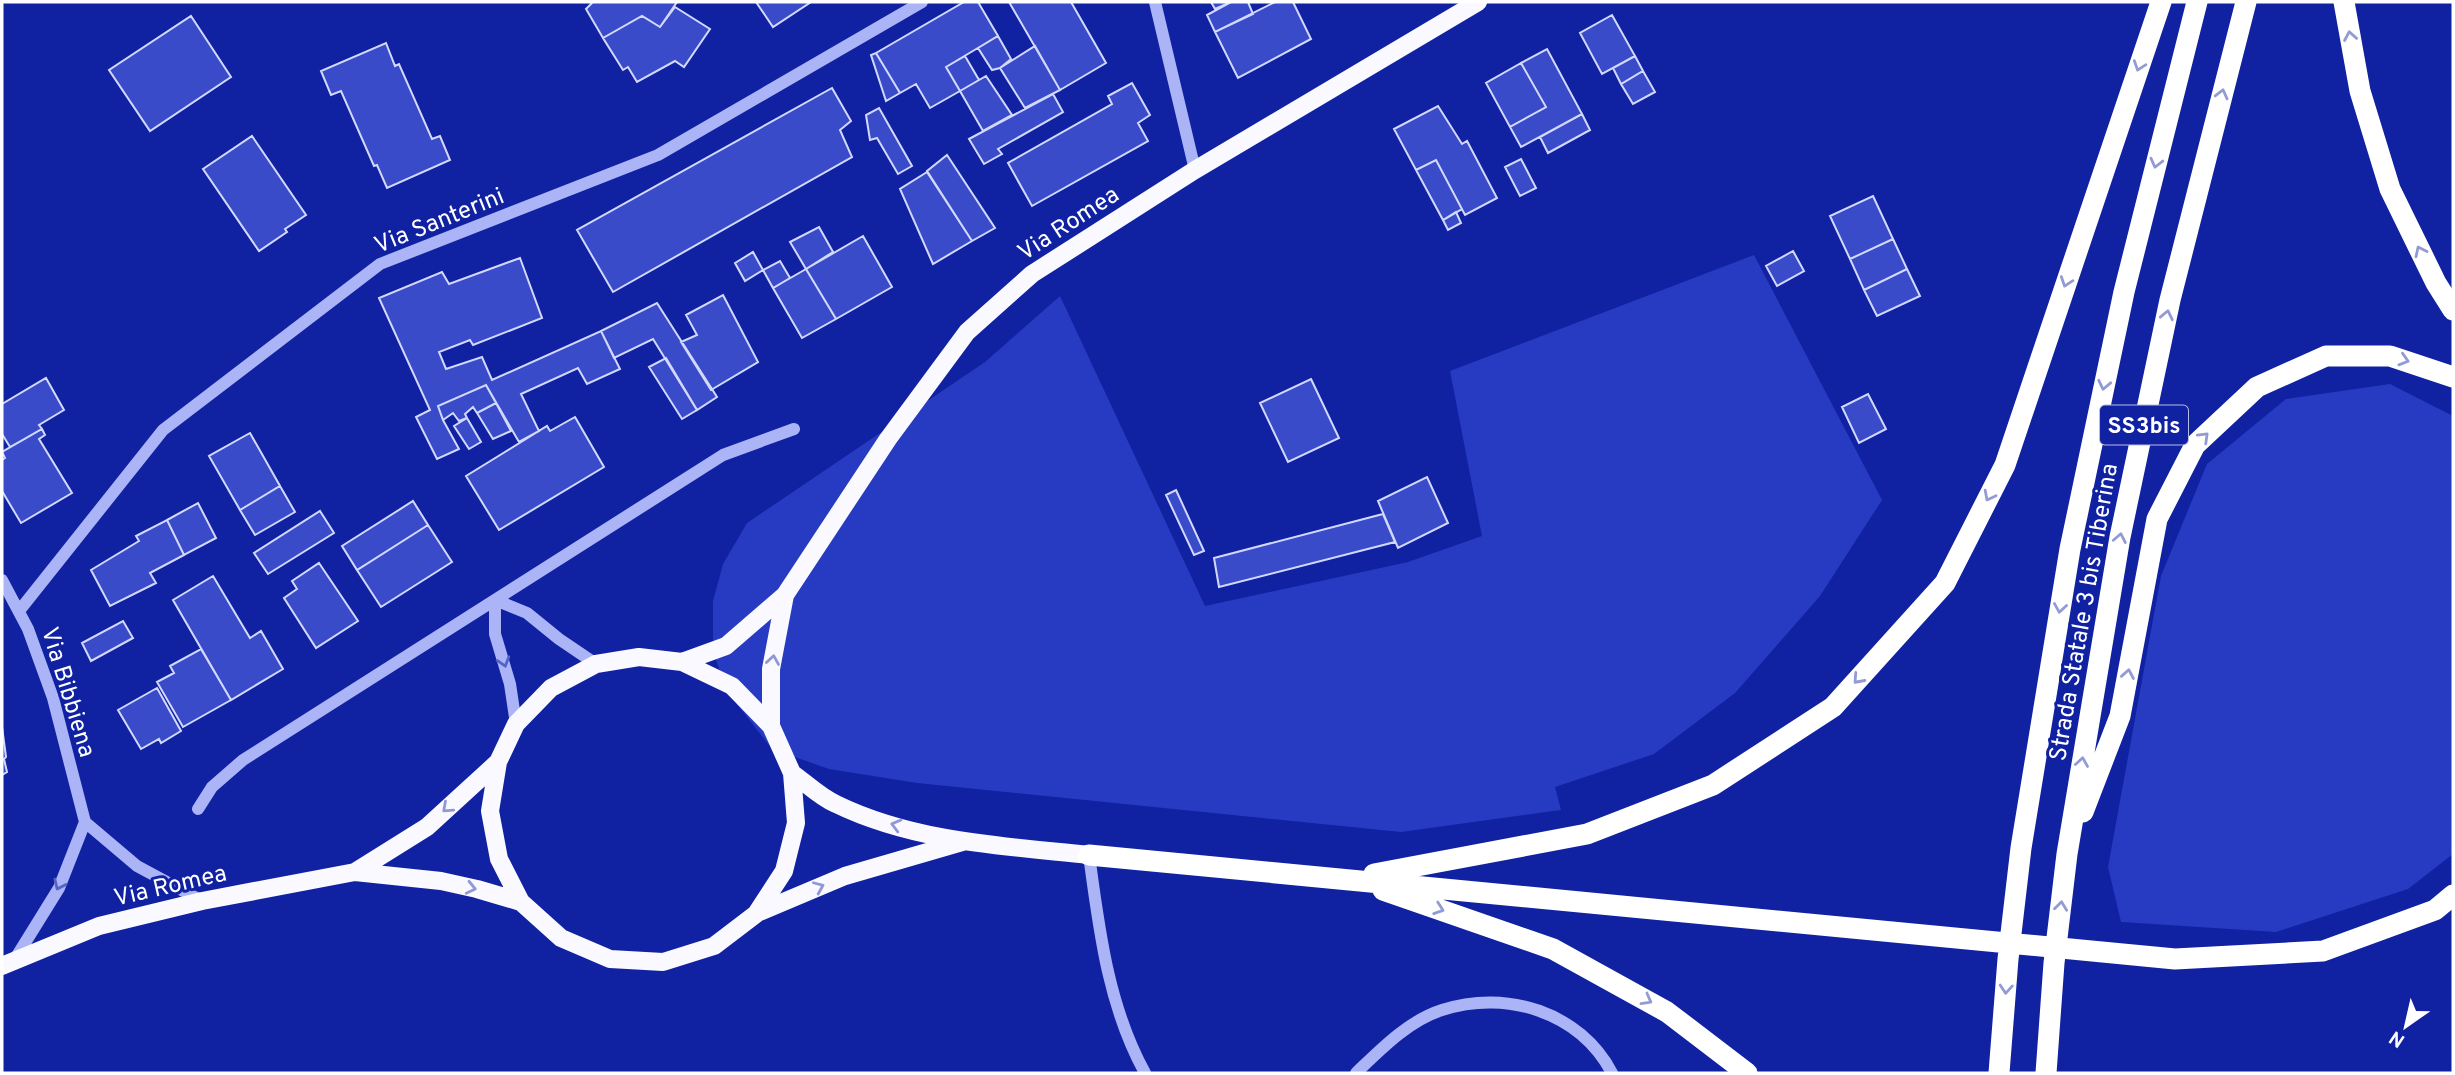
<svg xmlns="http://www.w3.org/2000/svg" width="2455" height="1075" font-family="Overpass,sans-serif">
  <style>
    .green { fill: #273bc2 }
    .building { fill: #394bc9; stroke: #d3d9fe; stroke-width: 2 }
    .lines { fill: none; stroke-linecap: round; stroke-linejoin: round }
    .minor { stroke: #aab4f6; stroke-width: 12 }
    .major { stroke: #f9f9ff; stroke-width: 18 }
    .highway { stroke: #fff; stroke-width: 21 }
    .oneway { stroke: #939bd5 }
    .oneway2 { stroke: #9098d5 }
    .oneway3 { stroke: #5563c8 }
    .labels { text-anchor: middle; stroke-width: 6; stroke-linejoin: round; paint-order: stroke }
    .shield { fill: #1021a2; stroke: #b7bce3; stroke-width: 2 }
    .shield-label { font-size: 23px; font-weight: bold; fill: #fff }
    .street-label { font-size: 24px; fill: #fff; stroke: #1021a2 }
  </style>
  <rect width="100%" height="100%" fill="#1021a2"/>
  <path class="green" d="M 1754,255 L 1882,500 L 1820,596 L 1735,693 L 1654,754 L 1555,787 L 1561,810 L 1401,832 L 917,783 L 829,769 L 772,749 L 726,690 L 713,650 L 713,601 L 723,564 L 747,523 L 985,362 L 1060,296 L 1205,606 L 1408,562 L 1482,536 L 1450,371 Z
    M 2390,384 L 2453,416 L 2453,854 L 2408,889 L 2276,932 L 2121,922 L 2108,867 L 2161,576 L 2207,464 L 2286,399 Z"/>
  <path class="building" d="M 593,2 L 677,2 L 660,27 L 642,16 L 603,38 L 586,9 Z
    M 756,2 L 811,2 L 773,27 Z
    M 964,2 L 978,2 L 998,36 L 946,67 L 960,91 L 930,108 L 916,84 L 900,93 L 876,53 Z
    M 1009,2 L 1071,2 L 1106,63 L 1060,90 Z
    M 1211,2 L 1231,2 L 1215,9 Z
    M 1231,2 L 1248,2 L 1253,14 L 1215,32 L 1207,15 Z
    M 1275,2 L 1293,2 L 1311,39 L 1238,78 L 1215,32 Z
    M 675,7 L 710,29 L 684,67 L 675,61 L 637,82 L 628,67 L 623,70 L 603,38 L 642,16 L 660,27 Z
    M 1612,15 L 1635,56 L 1602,74 L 1580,33 Z
    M 191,16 L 231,77 L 150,131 L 109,70 Z
    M 998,36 L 1011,59 L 1000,68 L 992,70 L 978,48 Z
    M 386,43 L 395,66 L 399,64 L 432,139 L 440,136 L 450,160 L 387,188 L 377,165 L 374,166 L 341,91 L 331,95 L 321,71 Z
    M 1035,46 L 1060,90 L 1025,108 L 1000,68 Z
    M 1547,49 L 1582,114 L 1521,147 L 1510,127 L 1546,107 L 1521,63 Z
    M 876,53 L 900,93 L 886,101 L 871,55 Z
    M 965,56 L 979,80 L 960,91 L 946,67 Z
    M 1635,56 L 1643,71 L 1621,84 L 1613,68 Z
    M 1521,63 L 1546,107 L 1510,127 L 1486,83 Z
    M 1643,71 L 1655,92 L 1633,104 L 1621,84 Z
    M 986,76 L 1012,115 L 983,131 L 960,91 Z
    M 1132,83 L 1150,115 L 1138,123 L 1148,141 L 1032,206 L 1008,163 L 1112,104 L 1108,96 Z
    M 832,88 L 851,121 L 840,130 L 852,157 L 613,292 L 577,230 Z
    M 1053,94 L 1063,112 L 998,149 L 1002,154 L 984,164 L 969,139 Z
    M 1438,106 L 1462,144 L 1467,141 L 1497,198 L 1465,215 L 1436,160 L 1416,170 L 1394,129 Z
    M 879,108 L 912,166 L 898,174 L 877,138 L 870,140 L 866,115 Z
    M 1582,114 L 1590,130 L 1548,153 L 1540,137 Z
    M 252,136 L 306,215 L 285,229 L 287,232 L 259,251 L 203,169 Z
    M 947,155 L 995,228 L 972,241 L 927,171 Z
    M 1521,159 L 1536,188 L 1520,196 L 1505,167 Z
    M 1436,160 L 1462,209 L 1443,220 L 1416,170 Z
    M 927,172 L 972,241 L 933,264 L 900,189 Z
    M 1873,196 L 1893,239 L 1850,259 L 1830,216 Z
    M 1456,212 L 1461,223 L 1448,230 L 1443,220 Z
    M 819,227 L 833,252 L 806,269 L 790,242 Z
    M 863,236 L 892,287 L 836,319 L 806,269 Z
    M 1893,239 L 1907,269 L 1864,290 L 1850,259 Z
    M 1793,251 L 1804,271 L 1777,286 L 1766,266 Z
    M 753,252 L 763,270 L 745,281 L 735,263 Z
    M 520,258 L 542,318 L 473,345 L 470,340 L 439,352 L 446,369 L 482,357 L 492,380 L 601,331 L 620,369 L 587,384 L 578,368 L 521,394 L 539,431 L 519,442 L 486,385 L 438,406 L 443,420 L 459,449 L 437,459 L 416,417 L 430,410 L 379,298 L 442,272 L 449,284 Z
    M 780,261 L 790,278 L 773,288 L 763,270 Z
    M 806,269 L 836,319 L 802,338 L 773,288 Z
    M 1907,269 L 1920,296 L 1877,316 L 1864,290 Z
    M 723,295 L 758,362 L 711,390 L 681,342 L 697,335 L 686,315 Z
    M 657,303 L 717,397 L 697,410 L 653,339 L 614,358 L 601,331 Z
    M 666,358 L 697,410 L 682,419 L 649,367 Z
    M 46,378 L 64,410 L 39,425 L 42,429 L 10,447 L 2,434 L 2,404 Z
    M 1311,379 L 1339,438 L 1288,462 L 1260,403 Z
    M 486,385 L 496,403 L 477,413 L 473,407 L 465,414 L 467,418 L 459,421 L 453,413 L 443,420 L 438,406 Z
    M 1868,394 L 1886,429 L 1859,443 L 1842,407 Z
    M 496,403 L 511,431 L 493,439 L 477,413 Z
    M 575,417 L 604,467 L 499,530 L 466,476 L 547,426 L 550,431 Z
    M 467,418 L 481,442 L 469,449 L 454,426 Z
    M 42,429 L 45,435 L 39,439 L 72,493 L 21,523 L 2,491 L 2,460 L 5,458 L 2,452 Z
    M 250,433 L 280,486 L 240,510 L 209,456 Z
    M 1427,477 L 1448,523 L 1398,548 L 1378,501 Z
    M 280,486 L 295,512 L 255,535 L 240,510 Z
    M 1176,490 L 1204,551 L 1194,555 L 1166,495 Z
    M 413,501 L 428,525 L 357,570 L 342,546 Z
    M 198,503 L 216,538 L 184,555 L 167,520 Z
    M 320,511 L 334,533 L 268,574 L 254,553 Z
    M 1383,514 L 1395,542 L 1219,587 L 1214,558 Z
    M 167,520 L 184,555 L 150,573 L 156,583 L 110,606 L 91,570 L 139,541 L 136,536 Z
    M 428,525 L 452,562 L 381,607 L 357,570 Z
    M 319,563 L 358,621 L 316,648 L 284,598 L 297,589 L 292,581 Z
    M 213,576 L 250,638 L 261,631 L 283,669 L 231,700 L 173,600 Z
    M 123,621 L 133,638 L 91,661 L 82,643 Z
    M 201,649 L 231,700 L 183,727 L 157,682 L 174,673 L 170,666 Z
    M 157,688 L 181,731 L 161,743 L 159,739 L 141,749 L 118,710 Z
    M 2,727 L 6,757 L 4,759 L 7,772 L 2,775 Z"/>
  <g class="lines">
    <path class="minor" d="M 1155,2 L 1195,170
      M 2,580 L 28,629 L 53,698 L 85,822 L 137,866 L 202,901
      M 19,611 L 163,430 L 380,264 L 658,155 L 922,2
      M 516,724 L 510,684 L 495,634 L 495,600 L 527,613 L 559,639 L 596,664
      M 198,809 L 212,787 L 243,760 L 723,455 L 794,429
      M 1089,855 C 1099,929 1108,1006 1145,1073
      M 15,959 L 59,888 L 85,822
      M 1356,1073 C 1381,1049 1408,1021 1442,1010 C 1506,989 1580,1012 1612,1073"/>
    <path class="major" d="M 682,662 L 726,646 L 785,595 L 888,439 L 967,332 L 1032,274 L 1195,170 L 1478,2
      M 771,726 L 771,669 L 785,595
      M 792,773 C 806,783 820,797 836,804 C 914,842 1004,846 1089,855
      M 355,872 L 427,827 L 498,762
      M 757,913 L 845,876 L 962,842
      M 2,966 L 99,926 L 202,901 L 355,872 L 441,881 L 477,889 L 521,902 L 561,938 L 610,959 L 663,962 L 714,946 L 756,914 L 784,871 L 796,823 L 792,773 L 771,726 L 732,686 L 682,662 L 639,657 L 596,664 L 551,688 L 516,724 L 498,762 L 490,811 L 499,859 L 521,902"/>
    <path class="highway" d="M 2344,2 L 2360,91 L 2390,189 L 2436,283 L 2453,310
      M 2083,812 L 2120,716 L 2157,519 L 2195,445 L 2257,387 L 2326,356 L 2390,356 L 2453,377
      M 1089,855 L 2175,959 L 2323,951 L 2435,910 L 2453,895
      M 1374,874 L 1587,834 L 1713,785 L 1833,707 L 1945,583 L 2005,465 L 2161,2
      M 1383,890 L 1553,949 L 1667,1012 L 1747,1073
      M 1999,1073 L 2008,959 L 2021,848 L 2070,549 L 2124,292 L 2197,2
      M 2046,1073 L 2054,963 L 2067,854 L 2120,537 L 2170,300 L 2246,2"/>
  </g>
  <defs><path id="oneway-chevron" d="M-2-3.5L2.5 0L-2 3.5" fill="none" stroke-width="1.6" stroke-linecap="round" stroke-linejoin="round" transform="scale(1.75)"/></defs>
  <g class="oneway">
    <use href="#oneway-chevron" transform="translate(2350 36) rotate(-100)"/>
    <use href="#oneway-chevron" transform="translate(2139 66) rotate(109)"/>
    <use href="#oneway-chevron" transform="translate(2222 94) rotate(-76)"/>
    <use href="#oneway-chevron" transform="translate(2156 163) rotate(104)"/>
    <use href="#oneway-chevron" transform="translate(2420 251) rotate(-116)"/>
    <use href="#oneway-chevron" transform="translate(2066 282) rotate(109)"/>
    <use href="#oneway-chevron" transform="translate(2167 315) rotate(-78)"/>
    <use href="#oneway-chevron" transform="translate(2404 360) rotate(17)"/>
    <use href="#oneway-chevron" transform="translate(2104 385) rotate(102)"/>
    <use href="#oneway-chevron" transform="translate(2204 437) rotate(-44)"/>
    <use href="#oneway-chevron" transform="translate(1989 496) rotate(117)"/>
    <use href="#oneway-chevron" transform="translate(2120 538) rotate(-79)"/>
    <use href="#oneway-chevron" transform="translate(2060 608) rotate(99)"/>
    <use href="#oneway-chevron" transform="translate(2128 674) rotate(-80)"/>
    <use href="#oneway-chevron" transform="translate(1858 679) rotate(132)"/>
    <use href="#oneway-chevron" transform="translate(2082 762) rotate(-81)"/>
    <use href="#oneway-chevron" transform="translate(2061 906) rotate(-83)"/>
    <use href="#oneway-chevron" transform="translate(1439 909) rotate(19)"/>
    <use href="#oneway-chevron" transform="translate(2006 989) rotate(94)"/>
    <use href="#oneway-chevron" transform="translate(1647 1000) rotate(29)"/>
  </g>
  <g class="oneway2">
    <use href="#oneway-chevron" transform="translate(773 660) rotate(-81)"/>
    <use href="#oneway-chevron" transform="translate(447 808) rotate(138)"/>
    <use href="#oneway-chevron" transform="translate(896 825) rotate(-165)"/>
    <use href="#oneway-chevron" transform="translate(819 887) rotate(-23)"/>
    <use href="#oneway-chevron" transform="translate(471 888) rotate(13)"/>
  </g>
  <g class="oneway3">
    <use href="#oneway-chevron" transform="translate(504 662) rotate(73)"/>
    <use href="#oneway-chevron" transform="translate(59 885) rotate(115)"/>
  </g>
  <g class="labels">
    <rect class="shield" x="2100" y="405.5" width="88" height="39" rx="5"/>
    <g class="shield-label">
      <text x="2144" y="433">SS3bis</text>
    </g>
    <g class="street-label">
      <text transform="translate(439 220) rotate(-22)" y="8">Via Santerini</text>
      <text transform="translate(1068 223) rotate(-33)" y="8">Via Romea</text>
      <text transform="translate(2083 612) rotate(-80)" y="8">Strada Statale 3 bis Tiberina</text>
      <text transform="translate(69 692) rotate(73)" y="8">Via Bibbiena</text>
      <text transform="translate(170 885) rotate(-13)" y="8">Via Romea</text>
    </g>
  </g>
  <rect width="2455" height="1075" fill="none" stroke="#ffffff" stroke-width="7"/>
  <g transform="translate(2406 1026) rotate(214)" stroke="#1021a2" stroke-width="5" paint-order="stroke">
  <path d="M0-5L12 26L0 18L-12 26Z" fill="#ffffff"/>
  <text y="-10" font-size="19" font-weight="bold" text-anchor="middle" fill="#ffffff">N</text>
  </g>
</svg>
